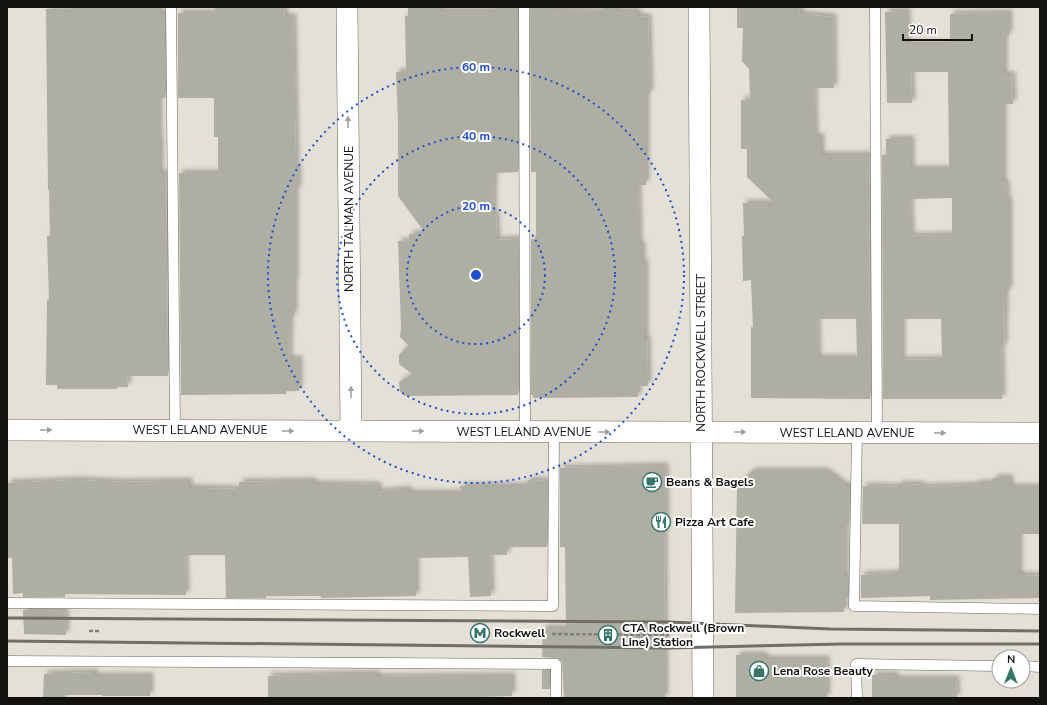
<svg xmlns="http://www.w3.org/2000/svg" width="1047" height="705" font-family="'Nunito Sans',sans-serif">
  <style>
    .building { fill: #aeaea3; fill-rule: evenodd; filter: url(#shadow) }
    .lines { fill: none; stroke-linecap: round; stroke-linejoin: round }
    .service-casing { stroke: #68645a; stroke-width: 11 }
    .minor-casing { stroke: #68645a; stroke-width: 22 }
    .path { stroke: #838078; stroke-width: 2.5; stroke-dasharray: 4 2; stroke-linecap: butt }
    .service { stroke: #fff; stroke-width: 10 }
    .minor { stroke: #fff; stroke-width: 21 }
    .rail { stroke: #716e67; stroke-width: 3 }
    .oneway { fill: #a1a09f }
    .ring { fill: none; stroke: #1d4ed8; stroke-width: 2; stroke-dasharray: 2 4 }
    .labels { text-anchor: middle; stroke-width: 4; stroke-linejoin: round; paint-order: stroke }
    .street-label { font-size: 12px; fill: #14120e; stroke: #fff }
    .poi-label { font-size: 12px; font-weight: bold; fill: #14120e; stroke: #fff; text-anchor: start }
    .centre { fill: #1d4ed8; stroke: #fff; stroke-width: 2 }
    .ring-label { font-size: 12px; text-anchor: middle; font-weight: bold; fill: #1d4ed8; stroke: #fff; stroke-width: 4; stroke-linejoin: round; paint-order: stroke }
  </style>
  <defs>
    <filter id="shadow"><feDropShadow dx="3.5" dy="-3.5" stdDeviation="2" flood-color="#0004"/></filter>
  </defs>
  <rect width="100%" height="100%" fill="#e5e0d5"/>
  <path class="building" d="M 134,7 L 159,7 L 159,13 L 165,13 L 165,98 L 159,98 L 159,141 L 160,141 L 160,173 L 166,173 L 168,376 L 127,376 L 128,387 L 117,387 L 117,389 L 57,389 L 57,385 L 46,385 L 47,300 L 49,300 L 47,236 L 50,236 L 49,190 L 48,190 L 46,9 Z
    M 215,7 L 285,7 L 284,17 L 293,17 L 296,170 L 298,170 L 298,189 L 295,189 L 295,282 L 294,282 L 294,316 L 290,316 L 289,359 L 299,359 L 299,391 L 286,391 L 286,394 L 181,395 L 179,173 L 218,173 L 218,137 L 214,137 L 214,98 L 178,98 L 178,13 L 215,13 Z
    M 408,7 L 437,7 L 441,11 L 493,11 L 493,7 L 518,7 L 518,172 L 494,173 L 493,214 L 496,216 L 497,240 L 518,239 L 518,395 L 405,396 L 400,391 L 399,382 L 412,374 L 399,364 L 399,355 L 408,345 L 400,337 L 401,327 L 398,241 L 409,242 L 409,234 L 425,233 L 398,196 L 398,121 L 396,72 L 406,72 L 405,16 L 408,16 Z
    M 530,7 L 554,7 L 554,10 L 599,11 L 603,8 L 613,7 L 617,11 L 637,11 L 637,16 L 648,17 L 650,94 L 646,94 L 646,185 L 638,185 L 639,243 L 642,246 L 642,263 L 645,263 L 645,339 L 647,339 L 648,386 L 638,386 L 638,397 L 533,398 L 533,395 L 531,395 L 531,239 L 536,239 L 536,172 L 531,172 Z
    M 737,7 L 800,7 L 799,14 L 833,17 L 834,88 L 814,88 L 815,137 L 821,137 L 821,155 L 869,155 L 870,399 L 751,398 L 751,327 L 753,327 L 751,280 L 743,281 L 742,236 L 744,236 L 743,203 L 774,203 L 747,177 L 747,149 L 741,149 L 741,100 L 750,100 L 749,69 L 742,61 L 743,28 L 737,28 ZM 817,319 L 856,319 L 857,358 L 818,358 Z
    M 907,11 L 907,44 L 950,44 L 950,14 L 1009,13 L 1009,36 L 1004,36 L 1004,75 L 1012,75 L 1013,104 L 1003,104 L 1003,182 L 1006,184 L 1007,201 L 1009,201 L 1009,291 L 1005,291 L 1004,347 L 1001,346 L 1002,399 L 883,399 L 882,155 L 886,155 L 886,139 L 911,139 L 911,169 L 949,169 L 948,72 L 911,72 L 912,103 L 887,103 L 885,12 ZM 952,198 L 952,235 L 911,236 L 910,199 ZM 902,319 L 941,319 L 942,359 L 902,360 Z
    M 665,466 L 666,511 L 665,534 L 664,534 L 665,698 L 564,698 L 562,661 L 556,658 L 542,657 L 543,628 L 566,628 L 565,547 L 560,547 L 560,468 Z
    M 752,471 L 825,471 L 845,486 L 850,486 L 849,524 L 845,524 L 845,577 L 848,576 L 848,598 L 844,598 L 844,612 L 735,613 L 737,485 Z
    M 993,478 L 1010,478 L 1010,487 L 1040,487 L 1040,534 L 1019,534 L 1019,575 L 1040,576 L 1040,598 L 930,600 L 930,596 L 861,598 L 861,575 L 899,573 L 899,524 L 862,524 L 863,486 L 899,487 L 899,484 L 921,485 L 922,487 L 976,485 L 977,483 L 993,483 Z
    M 76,480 L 122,482 L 189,481 L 189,488 L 239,489 L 239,482 L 313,481 L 313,484 L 378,485 L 378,492 L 406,489 L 410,493 L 461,493 L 460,486 L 524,486 L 529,480 L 547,481 L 547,547 L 507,547 L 507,555 L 490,555 L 491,596 L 470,597 L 468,557 L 416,558 L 416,596 L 321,598 L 321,596 L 266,596 L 266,598 L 226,598 L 225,555 L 185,555 L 186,595 L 65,594 L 65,597 L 23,597 L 23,593 L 13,594 L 12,558 L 7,558 L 7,483 Z
    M 23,610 L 65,610 L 66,635 L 24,634 Z
    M 736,655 L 762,655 L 766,659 L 826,659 L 827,698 L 736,698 Z
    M 542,670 L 550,670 L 550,689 L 542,689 Z
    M 94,672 L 94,676 L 150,676 L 150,696 L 102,696 L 102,695 L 65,695 L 65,698 L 43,698 L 44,674 Z
    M 353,674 L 377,674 L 377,677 L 512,676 L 512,696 L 448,698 L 268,697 L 268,676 Z
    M 872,675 L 895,675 L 895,679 L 956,679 L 957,698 L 872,698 Z"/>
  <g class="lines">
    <defs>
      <path id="service" d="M 171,7 L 175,430
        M 524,7 L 525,432
        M 875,7 L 877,433
        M 857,433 L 854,606 L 1040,609
        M 7,603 L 553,606 L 554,432
        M 7,661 L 556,664 L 556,698
        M 1023,666 L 1040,667
        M 857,698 L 856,664 L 999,666"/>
      <path id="minor" d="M 347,7 L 351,431
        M 699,7 L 703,698
        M 7,430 L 1040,433"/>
    </defs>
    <use href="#service" class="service-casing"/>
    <use href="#minor" class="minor-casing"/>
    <path class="path" d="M 89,631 L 99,631
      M 552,634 L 669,635"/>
    <use href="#service" class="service"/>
    <use href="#minor" class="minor"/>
    <path class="rail" d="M 7,618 L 669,622 L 830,629 L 1040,631
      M 7,641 L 669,648 L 842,644 L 1040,644"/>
  </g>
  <defs><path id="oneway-solid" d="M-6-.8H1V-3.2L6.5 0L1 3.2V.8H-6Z"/></defs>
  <g class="oneway">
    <use href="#oneway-solid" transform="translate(348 122) rotate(-90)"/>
    <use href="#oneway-solid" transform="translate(351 392) rotate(-90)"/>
    <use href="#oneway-solid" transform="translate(46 430)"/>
    <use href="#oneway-solid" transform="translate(288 431)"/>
    <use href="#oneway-solid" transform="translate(418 431)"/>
    <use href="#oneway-solid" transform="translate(604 432)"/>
    <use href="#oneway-solid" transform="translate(740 432)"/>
    <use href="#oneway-solid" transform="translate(940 433)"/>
  </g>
  <g class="ring">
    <circle cx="476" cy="275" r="69"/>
    <circle cx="476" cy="275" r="139"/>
    <circle cx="476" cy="275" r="208"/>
  </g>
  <defs>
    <symbol id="cafe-ring" viewBox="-11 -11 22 22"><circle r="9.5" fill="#fff" stroke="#33776a" stroke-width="1.5"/><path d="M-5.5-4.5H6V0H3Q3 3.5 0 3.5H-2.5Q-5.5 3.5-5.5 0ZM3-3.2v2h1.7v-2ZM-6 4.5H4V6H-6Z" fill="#33776a"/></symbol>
    <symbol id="restaurant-ring" viewBox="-11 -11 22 22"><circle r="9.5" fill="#fff" stroke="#33776a" stroke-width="1.5"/><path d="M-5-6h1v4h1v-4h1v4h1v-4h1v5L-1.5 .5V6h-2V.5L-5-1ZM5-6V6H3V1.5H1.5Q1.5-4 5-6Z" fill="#33776a"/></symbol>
    <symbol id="metro-ring" viewBox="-11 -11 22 22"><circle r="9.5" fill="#fff" stroke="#33776a" stroke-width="1.5"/><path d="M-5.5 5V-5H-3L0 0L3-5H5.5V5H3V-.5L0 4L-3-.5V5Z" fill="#33776a"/></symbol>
    <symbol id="building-ring" viewBox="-11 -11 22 22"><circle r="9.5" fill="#fff" stroke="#33776a" stroke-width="1.5"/><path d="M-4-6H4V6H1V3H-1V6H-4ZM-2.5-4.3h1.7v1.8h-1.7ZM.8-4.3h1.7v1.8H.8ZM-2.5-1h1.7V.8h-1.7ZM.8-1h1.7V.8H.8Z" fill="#33776a"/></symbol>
    <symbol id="shop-ring" viewBox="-11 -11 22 22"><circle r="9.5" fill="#fff" stroke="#33776a" stroke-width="1.5"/><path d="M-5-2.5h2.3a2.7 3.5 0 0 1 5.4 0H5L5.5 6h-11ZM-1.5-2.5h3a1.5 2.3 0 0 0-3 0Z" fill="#33776a"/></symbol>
  </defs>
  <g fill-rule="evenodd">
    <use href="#cafe-ring" x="641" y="471" width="22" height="22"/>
    <use href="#restaurant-ring" x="650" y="511" width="22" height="22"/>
    <use href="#metro-ring" x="469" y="622" width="22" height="22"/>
    <use href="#building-ring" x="597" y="624" width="22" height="22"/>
    <use href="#shop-ring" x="748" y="660" width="22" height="22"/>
  </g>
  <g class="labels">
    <g class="street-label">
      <text transform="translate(349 219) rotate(-90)" y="4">NORTH TALMAN AVENUE</text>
      <text transform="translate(701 353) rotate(-90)" y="4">NORTH ROCKWELL STREET</text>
      <text x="200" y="434">WEST LELAND AVENUE</text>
      <text x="524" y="436">WEST LELAND AVENUE</text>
      <text x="847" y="437">WEST LELAND AVENUE</text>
    </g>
    <g class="poi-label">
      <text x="666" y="486">Beans &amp; Bagels</text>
      <text x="675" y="526">Pizza Art Cafe</text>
      <text x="622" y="632">CTA Rockwell (Brown<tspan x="622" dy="14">Line) Station</tspan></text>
      <text x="494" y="637">Rockwell</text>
      <text x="773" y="675">Lena Rose Beauty</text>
    </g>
  </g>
  <circle cx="476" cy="275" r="6" class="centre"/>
  <g class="ring-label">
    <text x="476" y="71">60 m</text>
    <text x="476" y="140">40 m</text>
    <text x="476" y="210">20 m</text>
  </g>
  <rect width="1047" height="705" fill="none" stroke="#14120e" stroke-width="16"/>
  <g transform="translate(1011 669) rotate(1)"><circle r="19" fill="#ffffff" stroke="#a1a09f"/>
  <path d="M0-3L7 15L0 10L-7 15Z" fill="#33776a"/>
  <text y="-6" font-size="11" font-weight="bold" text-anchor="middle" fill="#14120e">N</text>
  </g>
  <path d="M903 34v6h69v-6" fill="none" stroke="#14120e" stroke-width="2"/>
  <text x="909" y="34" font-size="12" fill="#14120e" stroke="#ffffff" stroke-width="3" paint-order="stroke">20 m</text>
</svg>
